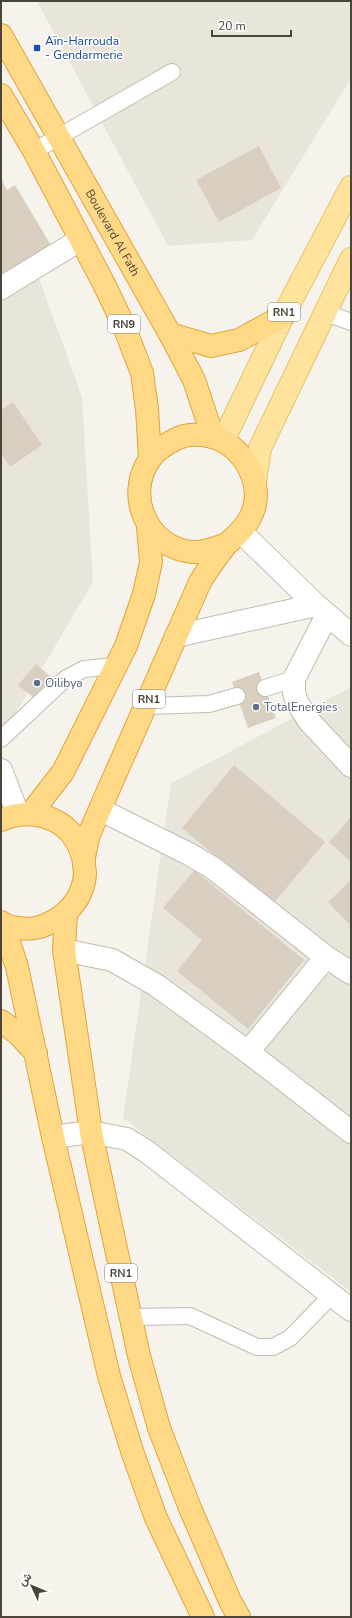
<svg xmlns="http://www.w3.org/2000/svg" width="352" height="1618" font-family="'Nunito Sans',Vazirmatn,sans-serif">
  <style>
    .residential { fill: #eae5da }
    .building { fill: #d8cfc1 }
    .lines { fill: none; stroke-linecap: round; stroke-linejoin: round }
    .service-casing { stroke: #c2bbae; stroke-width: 18 }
    .minor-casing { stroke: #c2bbae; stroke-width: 24 }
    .tertiary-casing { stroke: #c2bbae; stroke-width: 24 }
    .primary-casing { stroke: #e6c16a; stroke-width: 24 }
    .trunk-casing { stroke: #e0a43c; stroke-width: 24 }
    .service { stroke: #fff; stroke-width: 16 }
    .minor { stroke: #fff; stroke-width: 22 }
    .tertiary { stroke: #fff; stroke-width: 22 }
    .primary { stroke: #ffe39c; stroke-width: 22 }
    .trunk { stroke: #ffd985; stroke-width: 22 }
    .transit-dot { fill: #1a4fb4; stroke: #fff; stroke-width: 1.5 }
    .service-dot { fill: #5c6f8a; stroke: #fff; stroke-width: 1.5 }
    .labels { text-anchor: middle; stroke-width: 3; stroke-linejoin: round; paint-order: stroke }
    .shield { fill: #fff; stroke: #817c74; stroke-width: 1 }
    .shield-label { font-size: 11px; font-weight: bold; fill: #4b4439 }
    .transit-label { font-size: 12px; fill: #164399; stroke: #fff; text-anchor: start }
    .street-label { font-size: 12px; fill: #4b4439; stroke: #fff }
    .service-label { font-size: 12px; fill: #4e5e75; stroke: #fff; text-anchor: start }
  </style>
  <rect width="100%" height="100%" fill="#f6f3ec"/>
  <path class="residential" d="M 37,1 L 351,1 L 351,78 L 252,240 L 168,246 Z
    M 1,174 L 82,397 L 93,582 L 7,728 L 1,733 Z
    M 351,687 L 351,1292 L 123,1118 L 171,783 Z"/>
  <path class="building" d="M 259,146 L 281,188 L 219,222 L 196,180 Z
    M 1,180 L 7,190 L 15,185 L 52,247 L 1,278 Z
    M 13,402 L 42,445 L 10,467 L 1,453 L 1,410 Z
    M 36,664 L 56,681 L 38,701 L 18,685 Z
    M 259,672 L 276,718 L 248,728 L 232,682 Z
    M 234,765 L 325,842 L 273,904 L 182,828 Z
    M 351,817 L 351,862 L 329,842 Z
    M 194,870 L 304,960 L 248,1029 L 177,971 L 202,940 L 163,908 Z
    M 351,880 L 351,926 L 328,902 Z"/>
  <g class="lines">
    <defs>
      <path id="service" d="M 34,151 L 172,72
        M 326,313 L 351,322
        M 265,688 L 294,679
        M 146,706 L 209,704 L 237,696
        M 1,739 L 65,679 L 84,669 L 116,666
        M 130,1317 L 190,1316 L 257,1347 L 273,1347 L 290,1338 L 332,1295"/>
      <path id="minor" d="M 1,288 L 80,240
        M 241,532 L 316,605 L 351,635
        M 327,615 L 294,679 L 294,693 L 297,702 L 309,721 L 351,766
        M 176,636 L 316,605
        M 101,810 L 189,854 L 213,868 L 326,957
        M 64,950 L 112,960 L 156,985 L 248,1052 L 351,1132
        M 248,1052 L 326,957 L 351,973
        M 53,1137 L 91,1132 L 127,1139 L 146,1151 L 351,1310"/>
      <path id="tertiary" d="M 1,770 L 18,814"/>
      <path id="primary" d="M 223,441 L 283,316 L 351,187
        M 255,482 L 260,448 L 351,259"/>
      <g id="trunk">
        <path id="s1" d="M 1,35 L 170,334 L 194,380 L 213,437"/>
        <path d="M 1,95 L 34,151 L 104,284 L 124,326 L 142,373 L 147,409 L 150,459"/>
        <path d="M 170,334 L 211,346 L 239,340 L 283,316"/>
        <path d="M 31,813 L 63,772 L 126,646 L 144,594 L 151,562 L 148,526"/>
        <path d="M 1,820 C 28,808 62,815 77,842 C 80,848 82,854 84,860"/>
        <path d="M 66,913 L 64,950 L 91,1132 L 139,1356 L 159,1428 L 190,1508 L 230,1601 L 239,1617"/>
        <path d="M 1,922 C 11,929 29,930 40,927 C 64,919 83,901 85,874 C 85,869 83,864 84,858 C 85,850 87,842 89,834 L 200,582 C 208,569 216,557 226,545 C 235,536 244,530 250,518 C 264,492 251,460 228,444 C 214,435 191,431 176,439 C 166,444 156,450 150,459 C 124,496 148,548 192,552 C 205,553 216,548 227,544"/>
        <path d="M 3,924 L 17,967 L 53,1137 L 109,1376 L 132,1451 L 156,1518 L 203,1617"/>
        <path d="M 1,1021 L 18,1034 L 36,1053"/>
      </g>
    </defs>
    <use href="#service" class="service-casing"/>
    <use href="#minor" class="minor-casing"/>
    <use href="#tertiary" class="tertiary-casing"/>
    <use href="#primary" class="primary-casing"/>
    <use href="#trunk" class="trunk-casing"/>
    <use href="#service" class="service"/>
    <use href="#minor" class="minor"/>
    <use href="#tertiary" class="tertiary"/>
    <use href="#primary" class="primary"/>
    <use href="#trunk" class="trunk"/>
  </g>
  <rect class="transit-dot" x="33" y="44" width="8" height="8" rx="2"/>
  <g class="service-dot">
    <circle cx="37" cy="683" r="4"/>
    <circle cx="256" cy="707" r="4"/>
  </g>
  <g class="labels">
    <g class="shield">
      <rect x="268" y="303" width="32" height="18" rx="3"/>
      <rect x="108" y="315" width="32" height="18" rx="3"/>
      <rect x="133" y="690" width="32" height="18" rx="3"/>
      <rect x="105" y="1264" width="32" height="18" rx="3"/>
    </g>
    <g class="shield-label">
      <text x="284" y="316">RN1</text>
      <text x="124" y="328">RN9</text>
      <text x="149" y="703">RN1</text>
      <text x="121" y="1277">RN1</text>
    </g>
    <g class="transit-label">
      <text x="45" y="45">Aïn-Harrouda<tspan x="45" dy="14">- Gendarmerie</tspan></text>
    </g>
    <g class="street-label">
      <text dy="4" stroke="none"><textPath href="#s1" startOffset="227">Boulevard Al Fath</textPath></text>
    </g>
    <g class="service-label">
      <text x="45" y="687">Oilibya</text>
      <text x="264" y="711">TotalEnergies</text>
    </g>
  </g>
  <rect width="352" height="1618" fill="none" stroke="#4b4439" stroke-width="4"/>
  <g transform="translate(32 1586) rotate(314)" stroke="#ffffff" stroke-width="3" paint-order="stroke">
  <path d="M0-3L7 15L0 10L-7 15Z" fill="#4b4439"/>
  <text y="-6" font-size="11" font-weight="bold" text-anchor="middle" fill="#4b4439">ش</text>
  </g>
  <path d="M212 30v6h79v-6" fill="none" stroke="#4b4439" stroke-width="2"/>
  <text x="218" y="30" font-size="12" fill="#4b4439" stroke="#ffffff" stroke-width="3" paint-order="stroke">20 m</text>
</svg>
